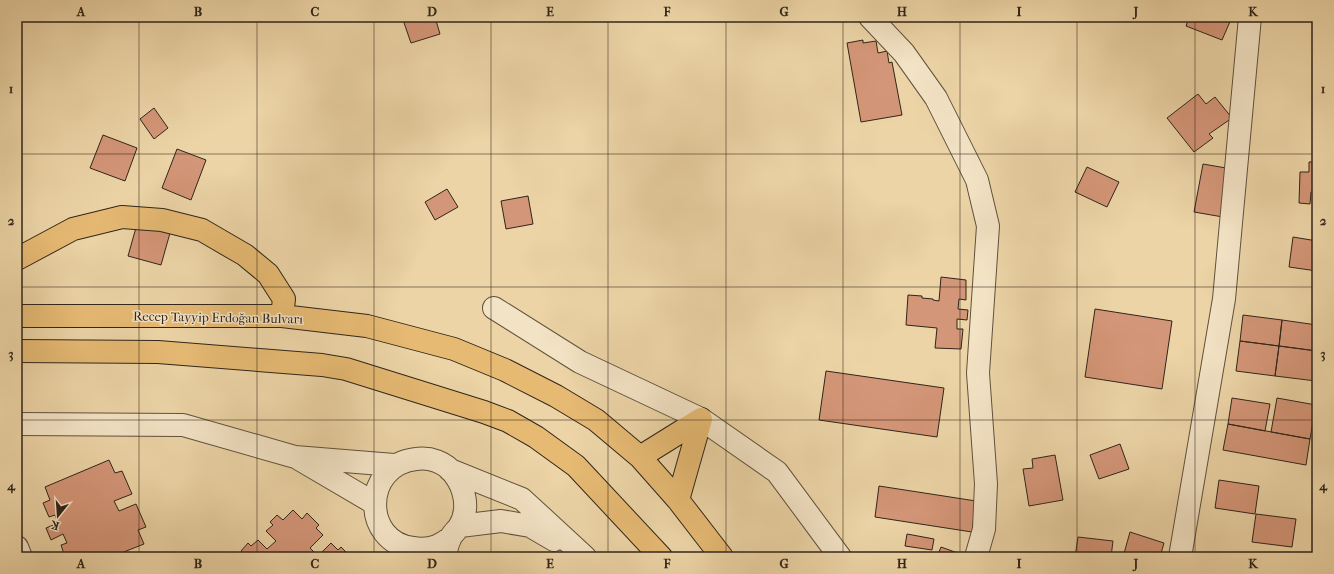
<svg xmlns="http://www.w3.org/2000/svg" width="1334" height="574" font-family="'IM FELL French Canon',serif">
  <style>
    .building { fill: #d49678; stroke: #30251a }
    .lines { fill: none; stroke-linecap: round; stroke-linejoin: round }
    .minor-casing { stroke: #5f513d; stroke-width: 24 }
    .major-casing { stroke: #30251a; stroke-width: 24 }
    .minor { stroke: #f3e3c5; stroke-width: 22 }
    .major { stroke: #e6ba73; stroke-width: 22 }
    .grid { fill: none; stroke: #30251a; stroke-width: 1; stroke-opacity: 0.55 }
    .labels { text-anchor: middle; stroke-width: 3; stroke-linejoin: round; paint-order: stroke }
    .street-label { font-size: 13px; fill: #30251a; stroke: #f3e3c5 }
    .neatline { fill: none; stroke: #30251a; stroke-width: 1.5 }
    .grid-label { font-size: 13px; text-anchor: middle; font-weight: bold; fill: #30251a }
  </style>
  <rect width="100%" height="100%" fill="#ecd4a6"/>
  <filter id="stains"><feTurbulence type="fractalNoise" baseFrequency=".005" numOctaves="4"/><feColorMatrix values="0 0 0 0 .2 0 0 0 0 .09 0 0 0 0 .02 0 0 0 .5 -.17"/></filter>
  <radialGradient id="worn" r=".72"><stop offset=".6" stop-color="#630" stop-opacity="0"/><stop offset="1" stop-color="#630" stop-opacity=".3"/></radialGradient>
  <path class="building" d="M 402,17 L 435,17 L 440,34 L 411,43 Z
    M 1189,17 L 1232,17 L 1222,40 L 1186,26 Z
    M 863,40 L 863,43 L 876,41 L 878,53 L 887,51 L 889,63 L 892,62 L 902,115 L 861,122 L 847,43 Z
    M 1198,94 L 1206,104 L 1215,97 L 1232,118 L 1209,134 L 1213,138 L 1194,152 L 1167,118 Z
    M 154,108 L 168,128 L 154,139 L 140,119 Z
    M 103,135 L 137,148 L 125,181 L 90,168 Z
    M 177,149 L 206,160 L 191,200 L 162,188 Z
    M 1309,162 L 1317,162 L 1317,192 L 1311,192 L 1310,204 L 1299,203 L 1300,172 L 1309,172 Z
    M 1203,164 L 1232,169 L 1223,217 L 1194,212 Z
    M 1087,167 L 1119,182 L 1107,207 L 1075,192 Z
    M 447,189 L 458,207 L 435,220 L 425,202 Z
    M 528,196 L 533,224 L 506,229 L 501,201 Z
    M 137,224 L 170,233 L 161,265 L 128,256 Z
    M 1293,237 L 1317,241 L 1317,271 L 1289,267 Z
    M 941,277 L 966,280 L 966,300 L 959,299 L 958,309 L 968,310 L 967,320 L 957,319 L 957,329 L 963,329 L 961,349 L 935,348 L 937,328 L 906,325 L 908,295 L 922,296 L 922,298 L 933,299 L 933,300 L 939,301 Z
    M 1095,309 L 1172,321 L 1162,389 L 1085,377 Z
    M 1243,315 L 1282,320 L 1279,346 L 1240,341 Z
    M 1282,320 L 1317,325 L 1317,351 L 1279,346 Z
    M 1240,341 L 1279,346 L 1275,376 L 1236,371 Z
    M 1279,346 L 1317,351 L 1316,381 L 1275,376 Z
    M 826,371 L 944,388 L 937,437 L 819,420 Z
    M 1232,398 L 1270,404 L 1265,431 L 1228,424 Z
    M 1277,398 L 1316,405 L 1310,439 L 1271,432 Z
    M 1228,424 L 1310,439 L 1306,465 L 1223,450 Z
    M 1120,444 L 1129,469 L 1099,479 L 1090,455 Z
    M 1055,455 L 1063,500 L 1029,506 L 1023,469 L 1033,468 L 1032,459 Z
    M 109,460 L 115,473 L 122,471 L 132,494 L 114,501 L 119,511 L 136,504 L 146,527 L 138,530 L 144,544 L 111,557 L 65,557 L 61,545 L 67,543 L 63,534 L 51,540 L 46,528 L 58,523 L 55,515 L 49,517 L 43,503 L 50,500 L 45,487 Z
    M 1219,480 L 1259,486 L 1255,514 L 1215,508 Z
    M 879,486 L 976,501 L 972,532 L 875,517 Z
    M 293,510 L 302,519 L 307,513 L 319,525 L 316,528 L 323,535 L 310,548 L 318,556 L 331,543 L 338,550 L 341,547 L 351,557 L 246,557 L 241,551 L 248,543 L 251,546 L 258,540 L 267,549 L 276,541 L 266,531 L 273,525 L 270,522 L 277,515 L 283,520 Z
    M 1256,514 L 1296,519 L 1292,547 L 1252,542 Z
    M 1130,532 L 1164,543 L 1160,557 L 1123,557 Z
    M 907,534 L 934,539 L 932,550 L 905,546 Z
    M 1078,537 L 1113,541 L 1111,557 L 1075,557 Z
    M 941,547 L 969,557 L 937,557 Z"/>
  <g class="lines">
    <defs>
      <path id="minor" d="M 870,17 L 904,53 L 936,98 L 977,180 L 988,226 L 978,373 L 986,484 L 984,529 L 976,557
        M 494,308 L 580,362 L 701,419 L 777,472 L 840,557
        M 17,424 L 183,425 L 295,457 L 394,465
        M 299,459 L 374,503
        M 450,470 L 522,499 L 585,557
        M 460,526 L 501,521 L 530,526 L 554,540
        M 17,547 L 21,557
        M 445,557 C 446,551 447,545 450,539 C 451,535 456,531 459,527 C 470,510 465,488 454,474 C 445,462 430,457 416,459 C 362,465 362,542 413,548 C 420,549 429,549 437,546 C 441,544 446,541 450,538
        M 1180,557 L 1224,299 L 1250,17"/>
      <path id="major" d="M 17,259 L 73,229 L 122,217 L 162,220 L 202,230 L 245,255 L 268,274 L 284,299 L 282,316
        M 17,316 L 282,316 L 367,326 L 454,349 L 505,370 L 556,396 L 596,420 L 640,457 L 678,500 L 722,557
        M 17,351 L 158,352 L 322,365 L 346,369 L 484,412 L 508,421 L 536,437 L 576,466 L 661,557
        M 640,457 L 701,419
        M 678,500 L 701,419"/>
    </defs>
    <use href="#minor" class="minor-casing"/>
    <use href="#major" class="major-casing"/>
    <use href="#minor" class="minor"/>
    <use href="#major" class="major"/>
  </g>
  <path class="grid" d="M 139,17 L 139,557M 257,17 L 257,557M 374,17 L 374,557M 491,17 L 491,557M 608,17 L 608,557M 726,17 L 726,557M 843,17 L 843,557M 960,17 L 960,557M 1077,17 L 1077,557M 1195,17 L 1195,557M 17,154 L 1317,154M 17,287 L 1317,287M 17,420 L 1317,420"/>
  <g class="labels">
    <g class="street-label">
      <text transform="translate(218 317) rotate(1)" y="5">Recep Tayyip Erdoğan Bulvarı</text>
    </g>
  </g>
  <rect width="1334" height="574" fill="none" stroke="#ecd4a6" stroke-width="44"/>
  <g transform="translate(58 516) rotate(197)" stroke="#f3e3c5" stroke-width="3" paint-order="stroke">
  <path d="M0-3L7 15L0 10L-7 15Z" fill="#30251a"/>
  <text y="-6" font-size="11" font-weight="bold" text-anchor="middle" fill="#30251a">K</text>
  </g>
  <rect x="22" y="22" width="1290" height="530" class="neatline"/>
  <g class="grid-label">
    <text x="81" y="16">A</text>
    <text x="198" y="16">B</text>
    <text x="315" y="16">C</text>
    <text x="432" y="16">D</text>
    <text x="550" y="16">E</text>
    <text x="667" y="16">F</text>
    <text x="784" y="16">G</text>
    <text x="902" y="16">H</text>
    <text x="1019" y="16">I</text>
    <text x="1136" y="16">J</text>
    <text x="1253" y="16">K</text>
    <text x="11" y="93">1</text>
    <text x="1323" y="93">1</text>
    <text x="11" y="225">2</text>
    <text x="1323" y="225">2</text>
    <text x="11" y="358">3</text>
    <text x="1323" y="358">3</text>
    <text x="11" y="490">4</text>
    <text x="1323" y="490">4</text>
    <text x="81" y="568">A</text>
    <text x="198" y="568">B</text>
    <text x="315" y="568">C</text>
    <text x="432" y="568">D</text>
    <text x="550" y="568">E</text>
    <text x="667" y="568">F</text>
    <text x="784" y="568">G</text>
    <text x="902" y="568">H</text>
    <text x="1019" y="568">I</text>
    <text x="1136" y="568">J</text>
    <text x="1253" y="568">K</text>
  </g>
  <rect width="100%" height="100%" filter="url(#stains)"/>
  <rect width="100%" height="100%" fill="url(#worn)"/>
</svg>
